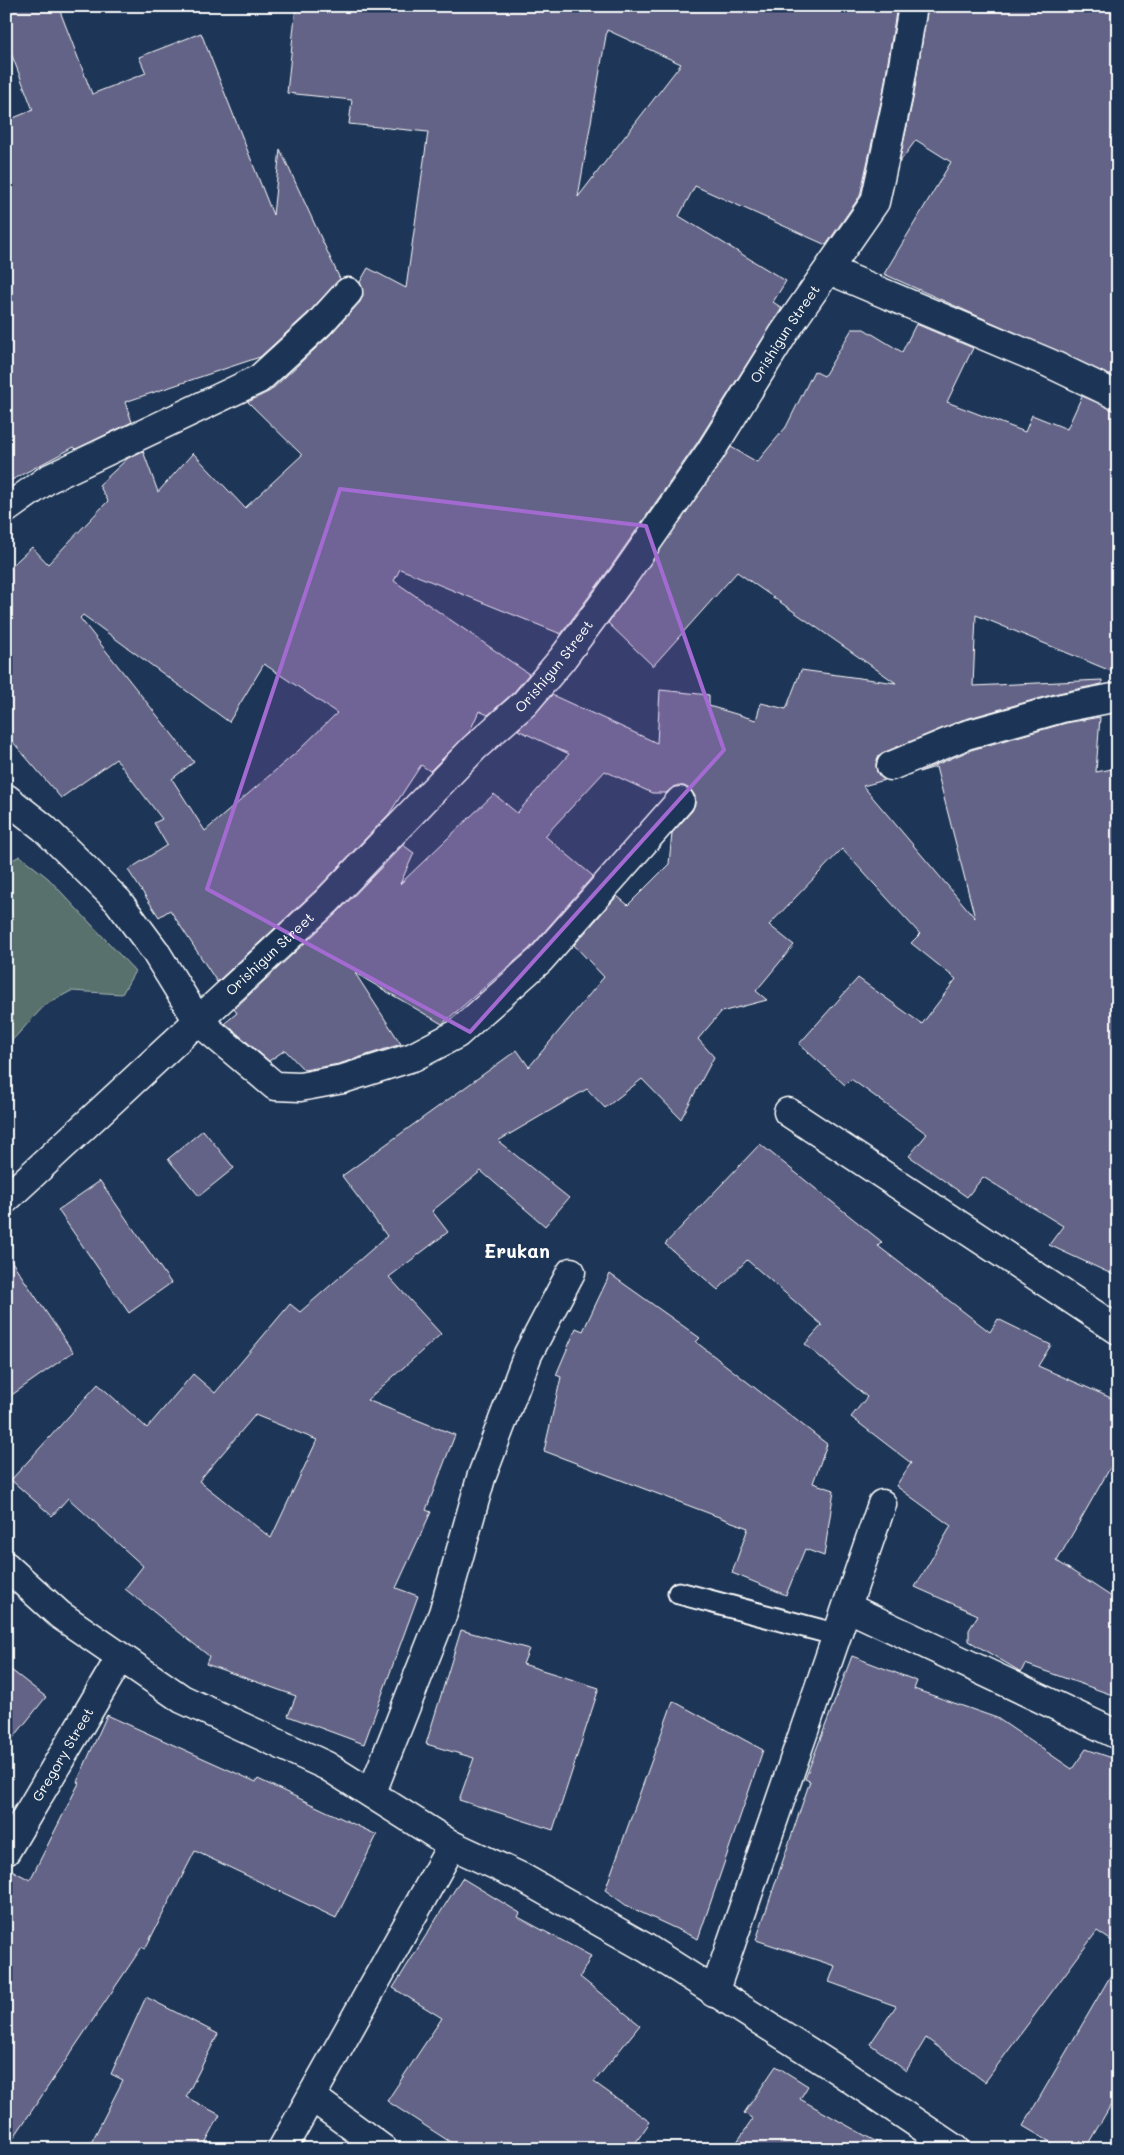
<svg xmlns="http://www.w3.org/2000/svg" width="1124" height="2155" font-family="Mali,sans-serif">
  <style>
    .green { fill: #58716d; stroke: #acb8b6 }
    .building { fill: #646487; stroke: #fff; fill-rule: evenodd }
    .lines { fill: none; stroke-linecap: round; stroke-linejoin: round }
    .lane-casing { stroke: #fff; stroke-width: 25 }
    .street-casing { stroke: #fff; stroke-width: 31 }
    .lane { stroke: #1d3557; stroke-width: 21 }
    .street { stroke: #1d3557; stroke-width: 28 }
    .marked { fill: #a36bd2; fill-opacity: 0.2; stroke: #a36bd2; stroke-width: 4; stroke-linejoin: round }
    .labels { text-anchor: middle; stroke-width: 5; stroke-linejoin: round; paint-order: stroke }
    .street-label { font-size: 14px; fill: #fff; stroke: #1d3557 }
    .district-label { font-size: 19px; font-weight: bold; fill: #fff; stroke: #1d3557 }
  </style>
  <rect width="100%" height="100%" fill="#1d3557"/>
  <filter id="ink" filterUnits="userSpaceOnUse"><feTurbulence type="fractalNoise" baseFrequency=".02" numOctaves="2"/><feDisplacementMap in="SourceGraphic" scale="10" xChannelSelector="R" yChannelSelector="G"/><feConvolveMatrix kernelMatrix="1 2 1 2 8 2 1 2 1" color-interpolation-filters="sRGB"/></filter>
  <g filter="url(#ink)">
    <path class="green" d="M 20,856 L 48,878 L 135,971 L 122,994 L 71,991 L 45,1005 L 6,1047 L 6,863 Z"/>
    <path class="building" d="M 6,6 L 58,6 L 92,94 L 146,73 L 139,57 L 201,33 L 273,215 L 280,149 L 340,279 L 308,313 L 260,357 L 125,402 L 132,422 L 76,449 L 74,447 L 6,483 L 6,121 L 33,110 L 6,40 Z
      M 296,6 L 897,6 L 883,93 L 860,196 L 826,245 L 695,186 L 679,216 L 786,281 L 773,302 L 782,308 L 697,443 L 610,568 L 561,634 L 400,569 L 394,581 L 529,674 L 514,692 L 488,715 L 479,711 L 470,731 L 430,771 L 421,765 L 389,814 L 316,890 L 217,982 L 170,910 L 159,917 L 128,870 L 167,845 L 154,823 L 162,819 L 116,759 L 61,798 L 6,734 L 6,571 L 32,547 L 48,564 L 108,501 L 99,485 L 128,458 L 143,451 L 158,492 L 193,453 L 245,508 L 302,455 L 248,402 L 270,391 L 330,335 L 360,302 L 363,295 L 360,282 L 368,268 L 406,288 L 428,132 L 349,124 L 352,100 L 287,93 ZM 607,30 L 681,64 L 578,197 ZM 83,615 L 229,722 L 264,664 L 337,713 L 298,751 L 205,831 L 172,779 L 194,762 L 80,618 Z
      M 928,6 L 1118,6 L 1118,379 L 884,274 L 951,162 L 916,140 L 899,163 L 913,99 Z
      M 916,324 L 973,348 L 947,402 L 1025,432 L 1032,415 L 1067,429 L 1082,396 L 1118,411 L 1118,674 L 976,615 L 973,686 L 1102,680 L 1102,684 L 1058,693 L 962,720 L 885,752 L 878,757 L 876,764 L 877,772 L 885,780 L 863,786 L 975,918 L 936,767 L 919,772 L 971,750 L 1066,723 L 1100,717 L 1096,772 L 1118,768 L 1118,1277 L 1049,1245 L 1063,1226 L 983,1177 L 967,1197 L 909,1156 L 927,1134 L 851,1079 L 845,1085 L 799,1044 L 858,978 L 922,1024 L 956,979 L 911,943 L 920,934 L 842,849 L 769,925 L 794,945 L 756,991 L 767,1000 L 721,1012 L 698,1039 L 714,1057 L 681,1119 L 642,1079 L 605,1108 L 587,1089 L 498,1141 L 569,1198 L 545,1226 L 481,1171 L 432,1211 L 448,1232 L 389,1277 L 441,1334 L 367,1400 L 455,1435 L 426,1510 L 431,1512 L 396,1588 L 418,1596 L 364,1744 L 288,1716 L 296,1696 L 206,1664 L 209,1656 L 125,1589 L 143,1566 L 68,1498 L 52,1516 L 11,1480 L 98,1384 L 147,1428 L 193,1374 L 215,1393 L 290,1304 L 300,1312 L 387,1236 L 342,1176 L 517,1050 L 529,1067 L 604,977 L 574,945 L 617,896 L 628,905 L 669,864 L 672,833 L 692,811 L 695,804 L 695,796 L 691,790 L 684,786 L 675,786 L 666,793 L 652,793 L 605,771 L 545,836 L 593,876 L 529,949 L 442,1024 L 355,973 L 401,1044 L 339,1064 L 304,1070 L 285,1050 L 269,1061 L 225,1023 L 237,1013 L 234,1009 L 338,912 L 403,845 L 414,853 L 400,884 L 494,794 L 517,813 L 569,754 L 518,730 L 552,695 L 657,743 L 660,690 L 709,695 L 709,706 L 756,720 L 761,703 L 786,709 L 801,670 L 896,683 L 737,572 L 653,666 L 608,623 L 731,447 L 757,462 L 786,427 L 814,371 L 824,376 L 852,329 L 864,329 L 902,352 ZM 255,1415 L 317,1440 L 271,1538 L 199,1481 Z
      M 203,1130 L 234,1168 L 199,1196 L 168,1159 Z
      M 760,1144 L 882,1242 L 878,1246 L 990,1332 L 998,1319 L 1051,1345 L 1038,1366 L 1118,1401 L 1118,1454 L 1057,1561 L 1118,1601 L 1118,1697 L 1025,1664 L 1021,1672 L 969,1641 L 969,1630 L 978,1615 L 915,1587 L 951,1526 L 896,1486 L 911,1463 L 851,1417 L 867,1397 L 805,1344 L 822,1325 L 747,1260 L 718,1290 L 665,1244 Z
      M 100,1181 L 171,1283 L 129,1313 L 58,1210 Z
      M 6,1253 L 73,1352 L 6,1399 Z
      M 610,1274 L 700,1338 L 696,1342 L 827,1444 L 813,1483 L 834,1490 L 824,1556 L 805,1549 L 786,1595 L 732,1573 L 748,1528 L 544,1451 L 561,1377 L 556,1375 L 576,1328 L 583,1331 Z
      M 461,1630 L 529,1649 L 523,1664 L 599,1688 L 553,1830 L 459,1800 L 474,1758 L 426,1744 Z
      M 852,1656 L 917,1681 L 914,1689 L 997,1718 L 1072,1769 L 1086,1749 L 1118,1760 L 1118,1945 L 1097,1931 L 985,2082 L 926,2038 L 906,2071 L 870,2044 L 896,2006 L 829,1982 L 835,1966 L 756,1940 L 810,1781 L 805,1779 Z
      M 6,1666 L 46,1697 L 6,1747 Z
      M 673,1701 L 763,1750 L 698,1939 L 627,1906 L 605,1890 Z
      M 107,1715 L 256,1782 L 258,1779 L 377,1835 L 336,1918 L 195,1851 L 145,1949 L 142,1947 L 6,2149 L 6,1867 L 30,1880 L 79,1783 L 77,1782 Z
      M 462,1878 L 520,1913 L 518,1917 L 591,1956 L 580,1977 L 640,2025 L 594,2082 L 650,2122 L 631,2149 L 461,2149 L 387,2101 L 442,2018 L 393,1988 Z
      M 1118,1963 L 1118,2093 L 1085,2149 L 1062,2149 L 1023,2126 Z
      M 146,1997 L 218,2034 L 186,2097 L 220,2115 L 202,2149 L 88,2149 L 123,2080 L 111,2074 Z
      M 776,2066 L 808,2086 L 800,2099 L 889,2149 L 732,2149 L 753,2119 L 744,2113 Z"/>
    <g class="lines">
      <defs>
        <path id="lane" d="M 679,1593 L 838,1635"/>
        <g id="street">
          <path d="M 829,270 L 1049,363 L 1118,396"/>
          <path d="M 6,509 L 48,479 L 259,379 L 319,324 L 348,292"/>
          <path d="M 891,766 L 966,735 L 1062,708 L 1118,697"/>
          <path d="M 6,798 L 44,828 L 118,901 L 155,951 L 198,1021 L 275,1086 L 300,1087 L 343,1079 L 413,1057 L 457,1034 L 540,960 L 680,801"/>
          <path d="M 788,1112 L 1118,1330"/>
          <path id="s1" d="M 6,1199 L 327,901 L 474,748 L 525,703 L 562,659 L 623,577 L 710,452 L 784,333 L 875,202 L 898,96 L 913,6"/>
          <path d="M 6,1566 L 60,1615 L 182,1699 L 327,1766 L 452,1845 L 521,1877 L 646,1948 L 833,2067 L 955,2149"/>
          <path d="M 847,1607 L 1118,1735"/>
          <path d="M 372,1792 L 443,1613 L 481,1478 L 528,1354 L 571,1272"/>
          <path id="s2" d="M 6,1851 L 120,1658"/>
          <path d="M 714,1993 L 882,1504"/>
          <path d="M 312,2097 L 383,2149"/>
          <path d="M 282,2149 L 452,1845"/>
        </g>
      </defs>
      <use href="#lane" class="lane-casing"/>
      <use href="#street" class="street-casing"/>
      <use href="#lane" class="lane"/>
      <use href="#street" class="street"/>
    </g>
  </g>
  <path class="marked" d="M 340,489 L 646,526 L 724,750 L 470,1032 L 207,889 Z"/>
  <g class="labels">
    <g class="street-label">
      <text dy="5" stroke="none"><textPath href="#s1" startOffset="1170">Orishigun Street</textPath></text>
      <text dy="5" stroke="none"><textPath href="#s1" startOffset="765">Orishigun Street</textPath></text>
      <text dy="5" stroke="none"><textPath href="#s1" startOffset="360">Orishigun Street</textPath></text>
      <text dy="5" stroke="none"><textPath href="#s2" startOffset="112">Gregory Street</textPath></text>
    </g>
    <g class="district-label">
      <text x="517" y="1258">Erukan</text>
    </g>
  </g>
  <rect width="1124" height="2155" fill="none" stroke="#1d3557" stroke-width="25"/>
  <rect x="12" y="12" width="1099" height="2130" fill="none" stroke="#fff" stroke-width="2" filter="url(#ink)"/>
</svg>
